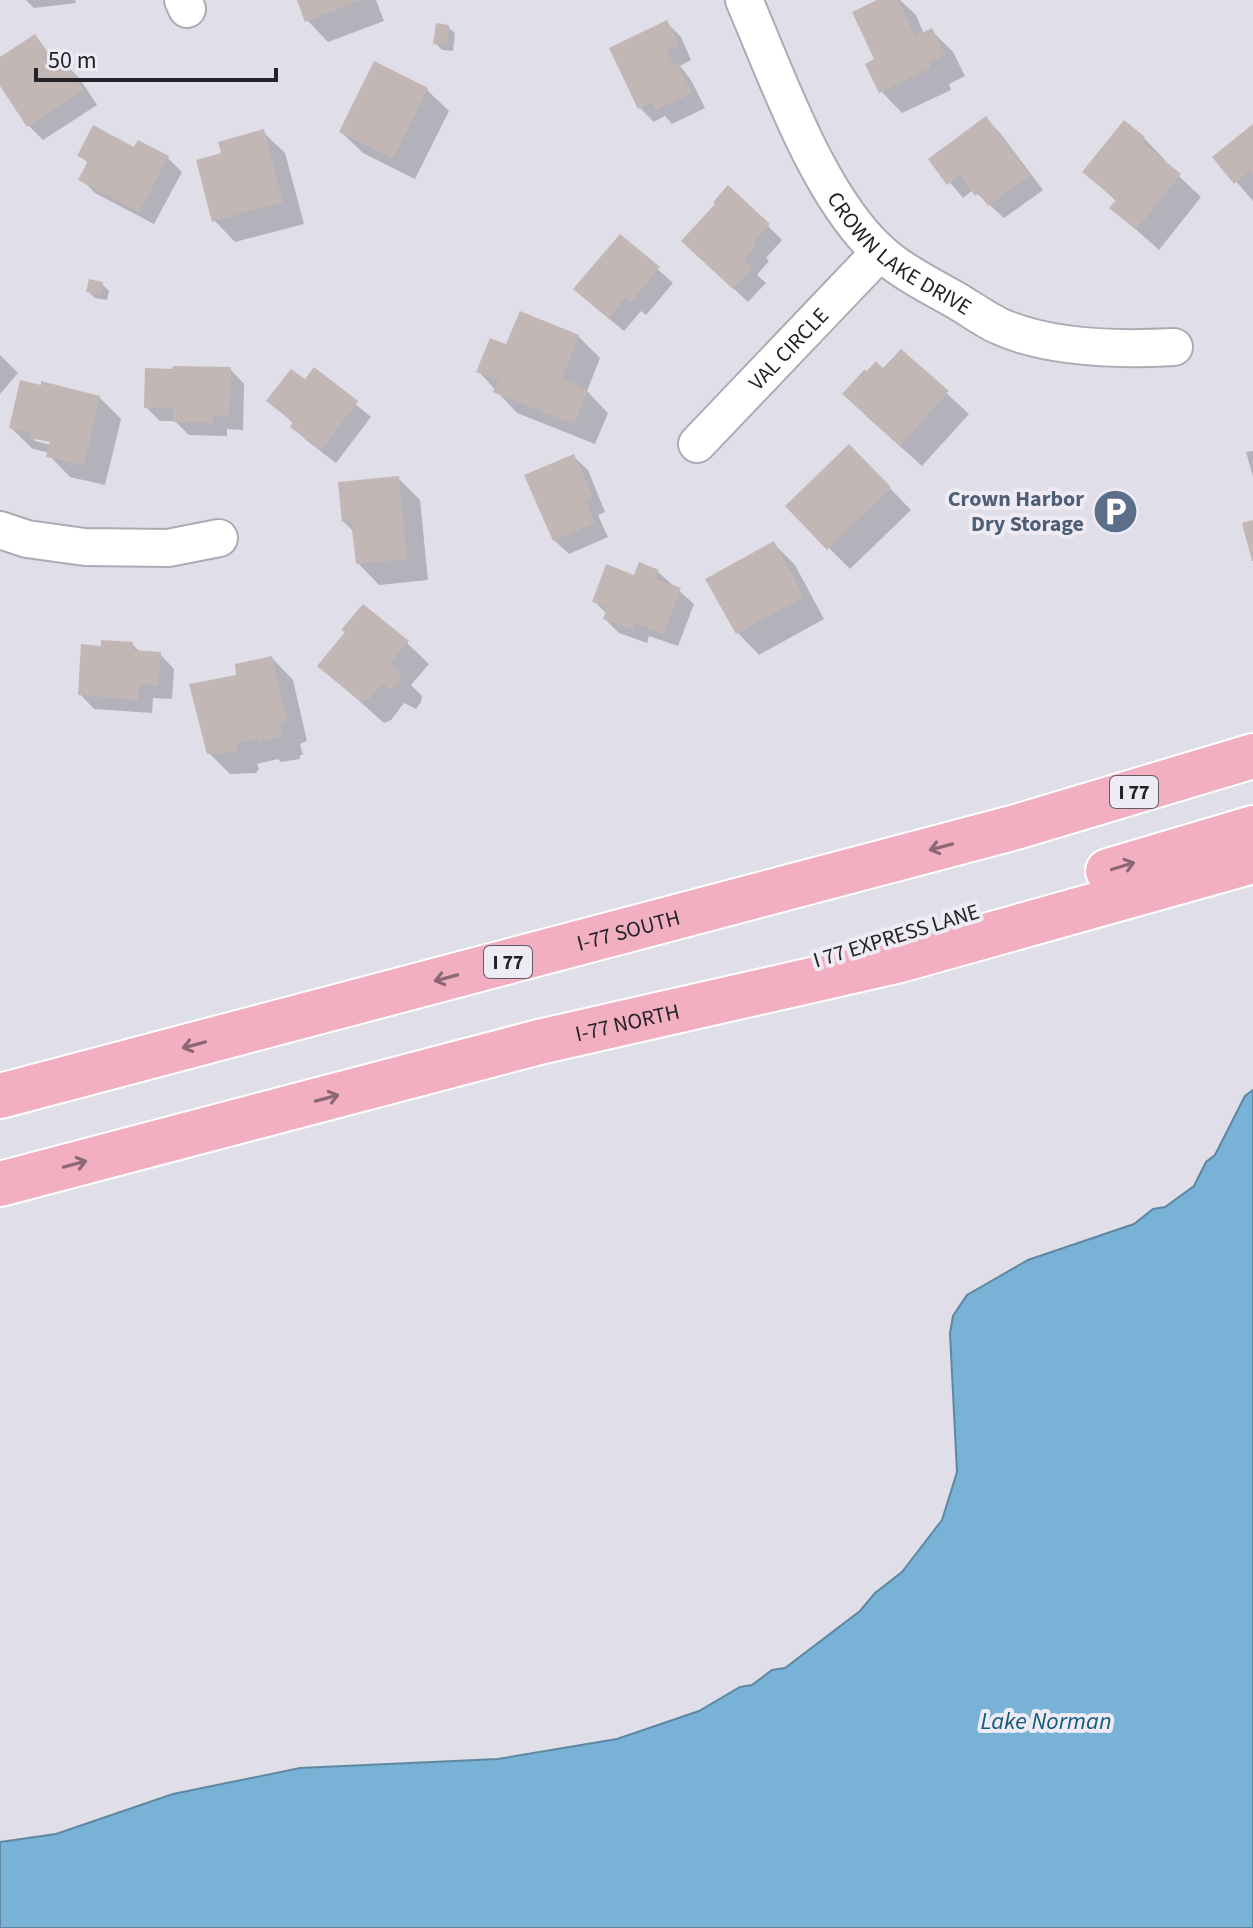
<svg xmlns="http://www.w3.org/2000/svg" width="1253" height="1928" font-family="'Source Sans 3',sans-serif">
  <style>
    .water { fill: #78b3d7; stroke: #5e88a2; stroke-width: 2 }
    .shadow { fill: #0003; fill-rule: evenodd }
    .building { fill: #c3b7b6 }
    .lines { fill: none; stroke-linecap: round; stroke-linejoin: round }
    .minor-casing { stroke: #adaab4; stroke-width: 40 }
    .motorway-casing { stroke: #fff; stroke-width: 48 }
    .minor { stroke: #fff; stroke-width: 36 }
    .motorway { stroke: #f3afc2; stroke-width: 44 }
    .oneway { stroke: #8b6874 }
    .labels { text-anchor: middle; stroke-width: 8; stroke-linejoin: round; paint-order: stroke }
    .shield { fill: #eeebf5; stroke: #605e64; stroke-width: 2 }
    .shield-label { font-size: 20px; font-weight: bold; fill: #232226 }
    .street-label { font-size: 22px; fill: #232226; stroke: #eeebf5 }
    .service-label { font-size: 22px; font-weight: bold; fill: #4e5e75; stroke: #eeebf5; text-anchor: end }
    .water-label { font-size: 24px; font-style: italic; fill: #105a7d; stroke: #eeebf5 }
  </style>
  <rect width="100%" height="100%" fill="#e0dee8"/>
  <path class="water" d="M 1253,1090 L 1253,1928 L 0,1928 L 0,1842 L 56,1834 L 173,1794 L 300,1768 L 498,1759 L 617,1739 L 699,1711 L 740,1687 L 752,1685 L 772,1670 L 785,1668 L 860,1611 L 875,1593 L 902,1572 L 942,1520 L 957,1472 L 950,1333 L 953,1316 L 967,1295 L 1028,1260 L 1134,1224 L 1153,1209 L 1165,1207 L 1194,1186 L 1206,1162 L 1215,1155 L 1245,1096 Z"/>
  <path class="shadow" d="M 26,0 L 75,0 L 76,3 L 34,8 Z
    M 299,0 L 376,0 L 384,21 L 328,42 L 307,20 Z
    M 881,0 L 900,0 L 916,15 L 924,34 L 932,31 L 953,52 L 965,76 L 949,84 L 951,90 L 902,113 L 881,91 L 876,60 Z
    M 667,23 L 681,37 L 691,60 L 680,66 L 691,80 L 705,108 L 672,124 L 665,116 L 654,122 L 640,108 Z
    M 448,27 L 455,33 L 453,51 L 442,50 L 435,43 Z
    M 35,37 L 61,68 L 65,64 L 80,79 L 97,105 L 43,140 L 29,126 L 0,83 L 0,60 Z
    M 375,64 L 427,90 L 449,111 L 415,179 L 363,153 L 341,132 Z
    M 986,118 L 1000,133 L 1043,190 L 1004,218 L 973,190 L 963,198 L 931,160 Z
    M 1253,127 L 1253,201 L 1215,157 Z
    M 263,132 L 285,153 L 304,224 L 235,242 L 214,220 L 224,155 Z
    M 1144,138 L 1165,160 L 1164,162 L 1201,197 L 1159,250 L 1112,208 L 1117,202 L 1085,172 Z
    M 135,150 L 167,157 L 182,172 L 154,224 L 95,193 L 81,179 L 89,164 L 80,155 Z
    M 768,226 L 782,240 L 766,258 L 769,261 L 757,275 L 766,283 L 748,302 L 698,255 Z
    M 620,236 L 673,283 L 646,315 L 641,311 L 624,331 L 590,303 Z
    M 102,284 L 109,291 L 107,300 L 95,298 L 88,291 Z
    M 578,336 L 600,358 L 587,391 L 608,413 L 595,444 L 517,413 L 478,371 L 507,347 Z
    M 901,351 L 969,414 L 922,466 L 866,416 Z
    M 0,355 L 18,373 L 0,394 Z
    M 230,369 L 244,384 L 243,430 L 227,429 L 227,436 L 189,435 L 175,421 L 160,421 L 146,407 Z
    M 314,370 L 371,417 L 336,463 L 306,440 L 292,426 L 294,424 L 269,401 L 305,382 Z
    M 99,397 L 121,419 L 105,485 L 70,477 L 46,452 L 33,449 L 11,428 ZM 30,436 L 60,443 L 59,447 L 35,441 Z
    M 849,446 L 911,510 L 850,569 L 787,506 Z
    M 1253,451 L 1253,477 L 1246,452 Z
    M 573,456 L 588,470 L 605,512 L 598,515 L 608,537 L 569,554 L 554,540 Z
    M 398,478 L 420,500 L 428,580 L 379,585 L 358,563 L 354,532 L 343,521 Z
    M 773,543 L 795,565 L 824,619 L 759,655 L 738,633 L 708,580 Z
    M 658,572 L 694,604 L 678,646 L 649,636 L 647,643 L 619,633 L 605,619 L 607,614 L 594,601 L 635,577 Z
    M 407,643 L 429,664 L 411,685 L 422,696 L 421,702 L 416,709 L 404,703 L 391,720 L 384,723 L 320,666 Z
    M 132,644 L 141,653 L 160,654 L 174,669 L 172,699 L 153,698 L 152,713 L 94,709 L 80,694 L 103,648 Z
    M 272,658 L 293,680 L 307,741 L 300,744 L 303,755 L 300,755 L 300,759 L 281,762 L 278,759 L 257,764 L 259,769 L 256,773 L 230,774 L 209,753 L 238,676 Z"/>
  <path class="building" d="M 297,0 L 361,0 L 305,22 Z
    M 877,0 L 898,0 L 915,36 L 932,28 L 945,55 L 929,62 L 931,68 L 879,93 L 865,64 L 874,59 L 852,12 Z
    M 667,20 L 679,45 L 667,51 L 674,65 L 678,64 L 692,93 L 656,110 L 652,102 L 638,109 L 609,48 Z
    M 436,23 L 449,25 L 447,45 L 433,44 Z
    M 35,34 L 49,54 L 43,57 L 52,71 L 66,62 L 84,90 L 27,127 L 0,86 L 0,57 Z
    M 374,61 L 428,88 L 393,159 L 339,132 Z
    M 986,116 L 1030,175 L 988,206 L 979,193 L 975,196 L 960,175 L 947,185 L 928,159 Z
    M 1124,120 L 1145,137 L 1142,142 L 1181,174 L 1136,230 L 1109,208 L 1116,200 L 1082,172 Z
    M 1253,124 L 1253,175 L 1250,171 L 1234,184 L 1212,157 Z
    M 93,125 L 134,147 L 138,140 L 169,156 L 139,212 L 78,180 L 88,161 L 77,156 Z
    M 264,129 L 283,202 L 212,222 L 196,160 L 221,153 L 218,142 Z
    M 728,185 L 770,224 L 753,242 L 757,246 L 744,259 L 753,268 L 733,289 L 681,241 L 715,204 L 713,202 Z
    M 620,234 L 660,267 L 630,303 L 625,298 L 609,319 L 573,289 Z
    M 89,279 L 103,282 L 101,295 L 86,292 Z
    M 520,311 L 579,335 L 562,379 L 588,390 L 574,424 L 493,392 L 498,380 L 476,372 L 490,338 L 506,344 Z
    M 901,349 L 949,391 L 900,446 L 842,394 L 864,370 L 867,371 L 876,361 L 883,368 Z
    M 173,366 L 231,367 L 229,417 L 213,416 L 213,423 L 173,422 L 173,408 L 144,408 L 145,368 L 172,369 Z
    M 314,367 L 358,401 L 321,450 L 290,427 L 293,422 L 266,401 L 291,369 L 305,379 Z
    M 20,380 L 41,385 L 41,381 L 100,396 L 84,465 L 46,457 L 50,442 L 29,438 L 30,433 L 9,428 Z
    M 849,444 L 891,487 L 827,550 L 785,506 Z
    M 574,454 L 593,497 L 586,500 L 595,523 L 553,541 L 524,475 Z
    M 399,476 L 407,559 L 356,564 L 351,521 L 342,522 L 338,482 Z
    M 1253,520 L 1253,561 L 1252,561 L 1242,523 Z
    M 774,541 L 804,597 L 736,634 L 705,579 Z
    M 639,562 L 659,570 L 656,579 L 681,588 L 664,634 L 635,623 L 633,630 L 603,619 L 607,608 L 592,602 L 606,564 L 634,575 Z
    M 363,604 L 409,641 L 390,663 L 401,673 L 400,680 L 394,688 L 388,688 L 382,683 L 369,699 L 361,702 L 317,666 L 345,632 L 341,630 Z
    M 101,640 L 133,642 L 133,650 L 161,652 L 158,686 L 139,684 L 138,700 L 78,695 L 81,644 L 101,646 Z
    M 272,656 L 287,720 L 280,723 L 283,734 L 279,734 L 279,738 L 258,742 L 258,738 L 237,743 L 238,747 L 235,752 L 207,754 L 189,684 L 236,675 L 235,664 Z"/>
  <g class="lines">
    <defs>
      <g id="minor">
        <path d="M 183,0 L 187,9"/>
        <path id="s1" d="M 744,0 C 777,76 818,196 880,252 C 902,272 931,286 957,301 C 971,309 984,319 999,326 C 1050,349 1119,350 1174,347"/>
        <path id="s2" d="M 697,444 L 880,252"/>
        <path d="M 0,530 L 27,539 L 85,547 L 168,548 L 219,538"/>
      </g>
      <g id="motorway">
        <path d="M 1108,871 L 1253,828"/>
        <path id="s3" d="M 0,1096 L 1016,827 L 1253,756"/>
        <path id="s4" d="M 0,1184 L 539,1042 L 900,960 L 1253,861"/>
      </g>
    </defs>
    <use href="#minor" class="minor-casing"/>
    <use href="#motorway" class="motorway-casing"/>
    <use href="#minor" class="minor"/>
    <use href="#motorway" class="motorway"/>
  </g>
  <defs><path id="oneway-shaft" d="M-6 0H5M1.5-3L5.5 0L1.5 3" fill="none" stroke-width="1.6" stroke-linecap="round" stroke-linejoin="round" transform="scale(2)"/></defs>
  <g class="oneway">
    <use href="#oneway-shaft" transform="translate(941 847) rotate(165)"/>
    <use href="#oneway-shaft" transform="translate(1123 866) rotate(-17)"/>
    <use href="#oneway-shaft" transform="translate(446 978) rotate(165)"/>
    <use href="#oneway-shaft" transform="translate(194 1045) rotate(165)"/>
    <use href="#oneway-shaft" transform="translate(327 1098) rotate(-15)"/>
    <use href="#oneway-shaft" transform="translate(75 1164) rotate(-15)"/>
  </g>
  <defs>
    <symbol id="parking-disc" viewBox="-11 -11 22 22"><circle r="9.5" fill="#5c6f8a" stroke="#eeebf5"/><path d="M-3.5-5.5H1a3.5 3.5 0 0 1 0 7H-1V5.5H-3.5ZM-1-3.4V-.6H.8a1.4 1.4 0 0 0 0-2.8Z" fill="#fff"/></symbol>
  </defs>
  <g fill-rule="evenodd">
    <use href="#parking-disc" x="1090" y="486" width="51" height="51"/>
  </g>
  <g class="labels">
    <g class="shield">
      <rect x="1110" y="776" width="48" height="32" rx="6"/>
      <rect x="484" y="946" width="48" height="32" rx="6"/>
    </g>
    <g class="shield-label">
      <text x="1134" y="799">I 77</text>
      <text x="508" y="969">I 77</text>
    </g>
    <g class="street-label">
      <text dy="8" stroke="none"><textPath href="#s1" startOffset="304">CROWN LAKE DRIVE</textPath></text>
      <text dy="8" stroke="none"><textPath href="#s2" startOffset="132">VAL CIRCLE</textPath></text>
      <text dy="8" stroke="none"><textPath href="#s3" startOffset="650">I-77 SOUTH</textPath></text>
      <text transform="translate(896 935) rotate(-17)" y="8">I 77 EXPRESS LANE</text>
      <text dy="8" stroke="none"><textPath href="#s4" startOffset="648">I-77 NORTH</textPath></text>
    </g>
    <g class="service-label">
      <text x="1084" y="506">Crown Harbor<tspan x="1084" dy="25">Dry Storage</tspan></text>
    </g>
    <g class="water-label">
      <text x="1046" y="1729">Lake Norman</text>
    </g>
  </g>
  <path d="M36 68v12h240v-12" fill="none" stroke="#232226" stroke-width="4"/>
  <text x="48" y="68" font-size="24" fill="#232226" stroke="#eeebf5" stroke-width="6" paint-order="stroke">50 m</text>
</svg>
